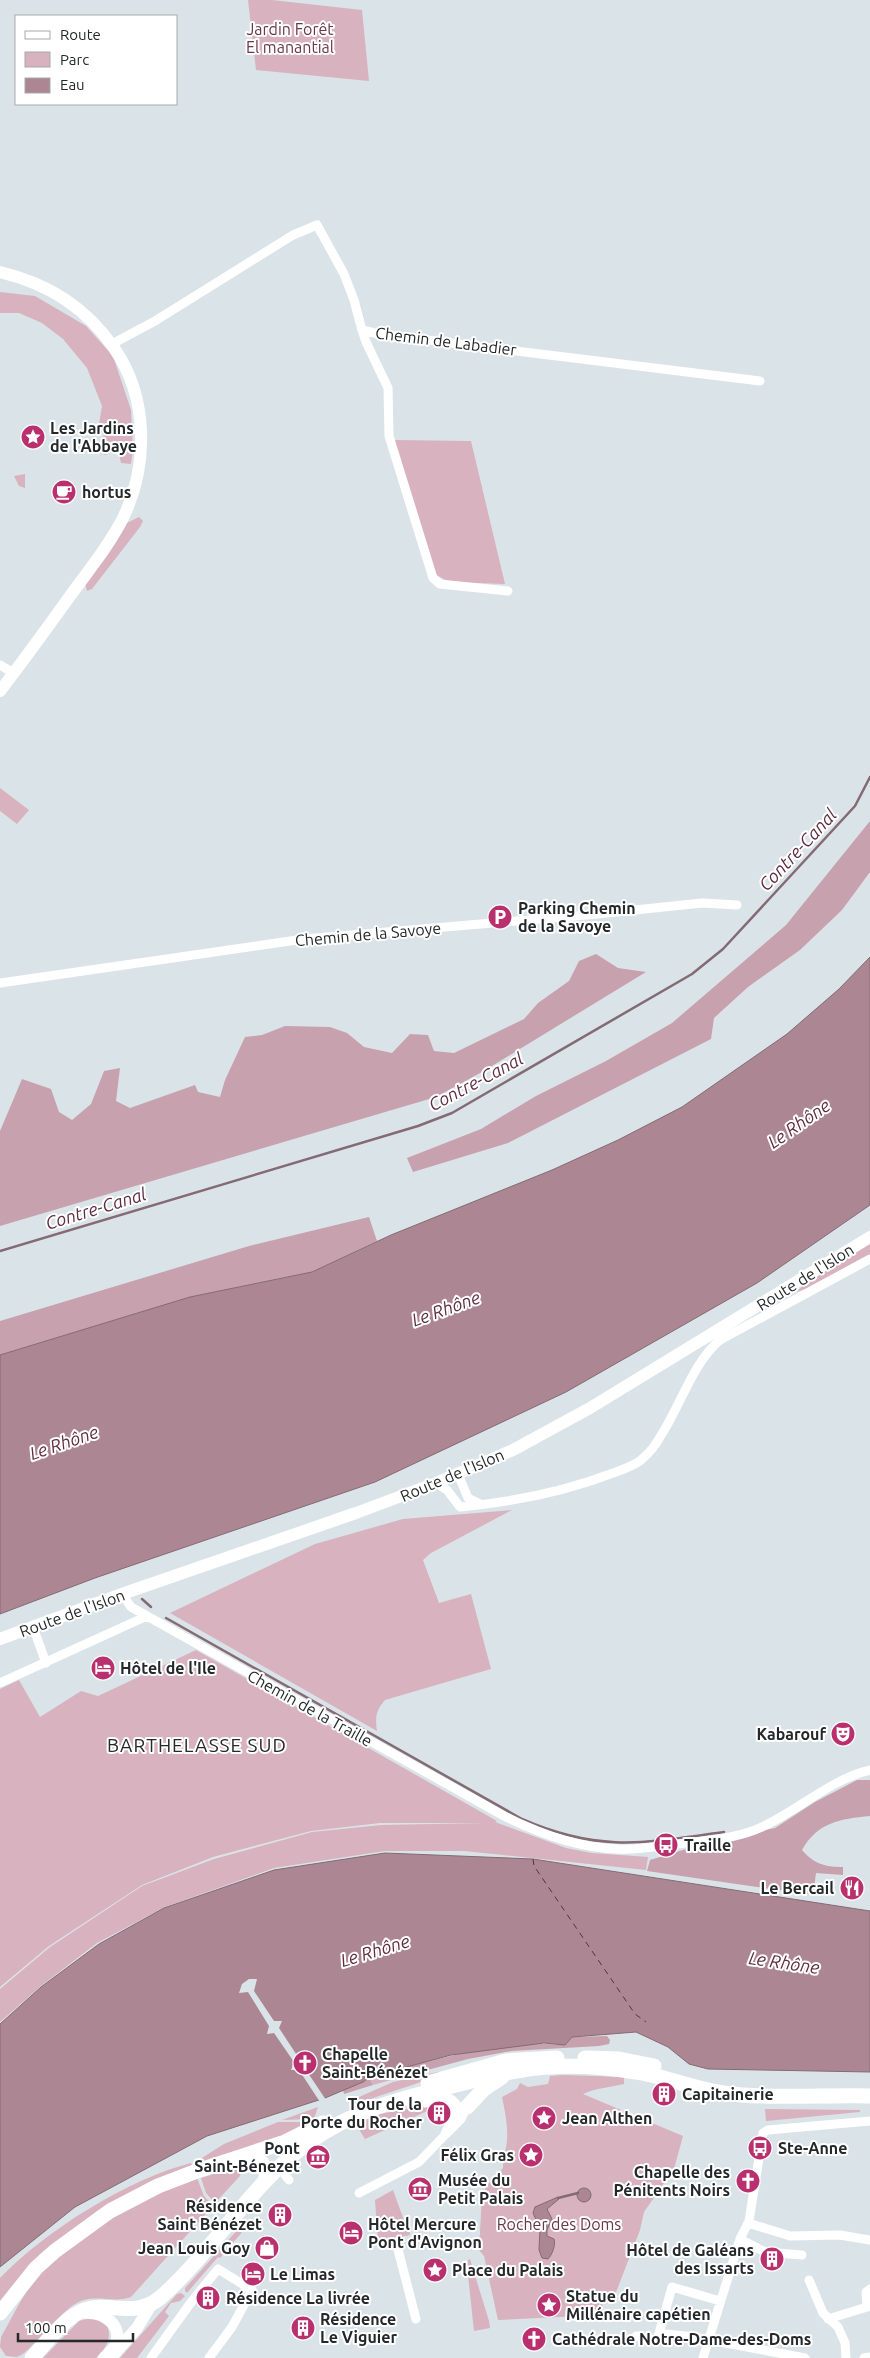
<svg xmlns="http://www.w3.org/2000/svg" width="870" height="2358" font-family="Ubuntu,sans-serif">
  <style>
    .green { fill: #d8b2be }
    .forest { fill: #c7a1ad }
    .water { fill: #ac8793; stroke: #836a73 }
    .pier { fill: #dae4e8 }
    .lines { fill: none; stroke-linecap: round; stroke-linejoin: round }
    .stream { stroke: #836a73; stroke-width: 2.5 }
    .ferry { stroke: #602d40; stroke-width: 1; stroke-dasharray: 6 5; stroke-linecap: butt }
    .street { stroke: #fff; stroke-width: 9 }
    .secondary { stroke: #fff; stroke-width: 12 }
    .primary { stroke: #fff; stroke-width: 15 }
    .labels { text-anchor: middle; stroke-width: 4; stroke-linejoin: round; paint-order: stroke }
    .park-label { font-size: 16px; fill: #6b3649; stroke: #fff }
    .street-label { font-size: 16px; fill: #242829; stroke: #fff }
    .poi-label { font-size: 16px; font-weight: bold; fill: #242829; stroke: #fff; text-anchor: start }
    .water-label { font-size: 18px; font-style: italic; fill: #602d40; stroke: #fff }
    .quarter-label { font-size: 19px; letter-spacing: 1px; fill: #242829; stroke: #fff }
  </style>
  <rect width="100%" height="100%" fill="#dae4e8"/>
  <path class="green" d="M 248,0 L 272,0 L 362,10 L 369,81 L 256,70 Z
    M 0,292 L 35,296 L 86,326 L 113,356 L 131,410 L 133,450 L 131,464 L 121,463 L 118,450 L 105,455 L 97,452 L 104,435 L 98,430 L 102,406 L 87,368 L 63,339 L 42,323 L 19,313 L 0,313 Z
    M 392,440 L 471,441 L 505,584 L 449,582 L 435,574 Z
    M 25,474 L 25,488 L 19,486 L 14,476 Z
    M 139,517 L 143,521 L 140,527 L 92,589 L 87,591 L 85,583 L 127,523 Z
    M 0,788 L 29,810 L 17,824 L 0,811 Z
    M 870,1243 L 870,1255 L 809,1288 L 796,1292 L 805,1284 Z
    M 512,1510 L 431,1553 L 423,1560 L 439,1603 L 471,1594 L 491,1669 L 385,1700 C 376,1710 375,1717 377,1731 L 170,1613 L 315,1544 L 403,1519 Z
    M 196,1650 L 497,1821 L 495,1822 L 566,1848 L 592,1853 L 648,1857 L 646,1870 L 464,1851 L 385,1851 L 274,1868 L 165,1907 L 97,1943 L 41,1986 L 0,2022 L 0,1989 L 50,1947 L 142,1886 L 214,1859 L 312,1832 L 381,1825 L 486,1823 L 380,1823 L 311,1831 L 213,1857 L 142,1885 L 49,1946 L 0,1987 L 0,1689 L 19,1680 L 40,1717 L 81,1691 L 98,1696 Z
    M 403,2068 L 405,2074 L 409,2075 L 373,2085 L 369,2077 L 376,2072 Z
    M 438,2072 L 439,2076 L 352,2105 L 350,2101 L 393,2082 Z
    M 563,2075 L 624,2077 L 624,2084 C 611,2087 596,2088 583,2094 L 683,2136 L 674,2169 L 644,2212 L 640,2230 L 615,2295 L 612,2295 L 603,2301 L 601,2315 L 498,2320 L 484,2256 L 479,2250 L 482,2195 L 487,2185 L 503,2168 C 503,2158 506,2150 507,2141 C 508,2125 505,2112 502,2097 L 517,2089 L 520,2083 L 528,2087 L 548,2084 L 550,2076 Z
    M 432,2104 L 434,2108 L 365,2139 L 355,2123 L 380,2114 Z
    M 318,2107 L 314,2119 L 282,2120 Z
    M 765,2109 L 860,2110 L 860,2112 L 766,2121 Z
    M 278,2122 L 317,2122 L 299,2131 L 197,2163 L 197,2161 L 224,2144 Z
    M 191,2163 L 192,2165 L 148,2183 L 97,2211 L 40,2254 L 0,2302 L 0,2278 C 45,2231 128,2179 191,2163 Z
    M 236,2167 L 241,2170 L 240,2176 L 215,2203 L 206,2193 L 201,2178 Z
    M 197,2178 L 204,2196 L 213,2206 L 131,2297 C 115,2303 97,2295 81,2301 C 64,2307 39,2341 23,2354 L 17,2357 L 6,2356 L 0,2347 L 1,2337 C 12,2318 21,2298 34,2281 C 67,2237 145,2196 197,2178 Z
    M 393,2190 L 406,2226 L 409,2226 L 410,2235 L 378,2242 L 375,2200 Z
    M 241,2226 L 244,2230 L 220,2258 L 218,2257 L 187,2293 L 185,2291 L 185,2288 Z
    M 470,2259 L 489,2321 L 490,2328 L 474,2331 L 467,2266 L 468,2260 Z
    M 181,2293 L 185,2296 L 180,2301 L 171,2303 L 165,2312 L 169,2316 L 137,2358 L 120,2358 L 177,2294 Z
    M 94,2317 L 108,2327 C 111,2342 106,2347 96,2358 L 43,2358 L 79,2321 Z"/>
  <path class="forest" d="M 870,821 L 870,872 L 842,910 L 800,950 L 748,987 L 714,1018 L 711,1039 L 508,1143 L 413,1172 L 407,1158 L 481,1129 L 536,1096 L 606,1061 L 672,1023 L 786,925 Z
    M 596,954 L 618,968 L 646,972 L 482,1072 L 436,1097 L 0,1226 L 0,1131 L 22,1079 L 51,1089 L 59,1112 L 72,1120 L 91,1104 L 104,1071 L 120,1068 L 116,1101 L 130,1108 L 195,1085 L 198,1092 L 220,1097 L 225,1080 L 245,1037 L 262,1035 L 285,1026 L 330,1027 L 347,1033 L 364,1047 L 392,1053 L 410,1034 L 428,1035 L 434,1051 L 454,1053 L 524,1019 L 538,1003 L 569,981 L 579,961 Z
    M 369,1217 L 377,1241 L 312,1272 L 190,1297 L 0,1355 L 0,1321 L 249,1246 Z
    M 857,1780 L 870,1780 L 870,1816 C 840,1819 818,1822 802,1850 C 814,1864 825,1867 843,1867 L 843,1875 L 816,1873 L 813,1895 L 647,1871 L 650,1860 L 709,1842 L 775,1828 L 815,1802 Z
    M 607,2036 L 610,2040 L 609,2044 L 599,2046 L 512,2051 L 468,2059 L 409,2075 L 405,2074 L 403,2068 C 455,2054 511,2040 565,2045 L 572,2037 Z
    M 369,2077 L 373,2085 L 344,2094 L 343,2090 Z"/>
  <path class="water" d="M 870,957 L 870,1205 L 757,1283 L 566,1392 L 375,1482 L 95,1578 L 0,1614 L 0,1355 L 190,1297 L 312,1272 L 391,1235 L 552,1170 L 618,1140 L 682,1107 L 787,1034 L 839,989 Z
    M 385,1853 L 533,1859 L 870,1911 L 870,2072 L 708,2069 L 689,2064 L 668,2047 L 636,2032 L 572,2037 L 565,2045 L 544,2043 L 451,2055 L 403,2068 L 376,2072 L 363,2082 L 325,2098 L 207,2136 L 75,2207 L 0,2267 L 0,2024 L 41,1987 L 99,1944 L 164,1908 L 274,1870 Z
    M577 2195a7 7 0 1 1 14 0a7 7 0 1 1-14 0Z
    M 558,2197 L 559,2199 L 547,2209 L 552,2219 L 547,2230 L 547,2236 L 554,2239 C 556,2245 552,2255 548,2259 L 542,2258 L 539,2250 L 540,2228 L 533,2213 L 535,2207 Z"/>
  <path class="pier" d="M 249,1979 L 257,1979 L 254,1991 L 274,2021 L 282,2021 L 279,2028 L 300,2060 L 305,2057 L 312,2058 L 306,2070 L 326,2100 L 320,2102 L 299,2070 L 291,2070 L 294,2062 L 274,2033 L 267,2034 L 269,2026 L 248,1992 L 239,1993 L 242,1984 Z"/>
  <g class="lines">
    <path class="stream" d="M 0,1251 L 418,1126 L 452,1113 L 692,974 L 723,949 L 855,806 L 870,777
      M 142,1599 L 151,1607
      M 166,1618 L 522,1819 C 599,1853 645,1843 724,1832
      M 558,2198 L 578,2193"/>
    <path class="ferry" d="M 533,1859 L 534,1866 L 635,2014 L 646,2022"/>
    <path class="street" d="M 362,330 L 366,342 L 388,388 L 389,436 L 433,578 L 440,584 L 508,591
      M 112,344 L 155,321 L 293,235 L 317,225 L 344,274 L 354,300 L 362,330 L 379,334 L 760,381
      M 0,665 L 14,673
      M 0,983 L 304,939 L 587,915 L 702,903 L 737,905
      M 458,1474 L 468,1498 L 480,1504
      M 436,1483 L 447,1490 L 460,1507 C 512,1502 564,1492 613,1473 C 621,1470 634,1466 641,1460 C 648,1454 656,1445 660,1437 C 680,1407 693,1362 720,1340 L 870,1259
      M 122,1594 L 131,1607 L 504,1816 C 543,1835 586,1851 631,1849 C 649,1848 667,1845 685,1843 C 712,1840 741,1838 766,1825 C 801,1808 832,1779 870,1770
      M 33,1627 L 46,1663
      M 0,1683 L 147,1616
      M 446,2134 L 461,2119 L 467,2107
      M 279,2167 L 289,2180
      M 359,2193 L 419,2162 L 444,2136 L 456,2109
      M 748,2223 L 790,2236 L 840,2235 L 870,2240
      M 740,2239 L 765,2252 L 802,2255
      M 396,2242 L 416,2319
      M 809,2280 L 823,2313 L 838,2327 L 845,2343 L 846,2358
      M 828,2319 L 867,2307 L 866,2292 L 870,2289
      M 636,2336 L 653,2340 L 666,2334 L 694,2337 L 805,2358
      M 658,2337 L 672,2287 L 720,2301
      M 151,2358 L 192,2301 L 218,2269 L 252,2290 L 232,2327 L 209,2358
      M 703,2358 L 740,2239 L 749,2221 L 763,2133 L 768,2130 L 870,2121
      M 864,2358 L 870,2357"/>
    <path class="secondary" d="M 0,272 C 47,283 86,307 114,348 C 148,397 149,464 123,518 C 109,546 88,571 70,596 C 47,628 24,660 0,691
      M 0,1639 L 122,1594 L 356,1513 L 436,1483 L 513,1450 L 590,1408 L 870,1237
      M 87,2313 C 104,2312 124,2326 115,2346 C 112,2350 108,2354 104,2358
      M 114,2354 L 137,2328 L 151,2305"/>
    <path class="primary" d="M 585,2058 L 619,2059 L 654,2066
      M 428,2083 L 506,2061 L 557,2058
      M 424,2100 C 438,2098 448,2096 456,2109
      M 467,2107 L 484,2089 L 502,2077
      M 239,2161 L 251,2160 L 262,2163 L 267,2172 L 265,2181
      M 0,2313 L 36,2268 L 55,2251 L 110,2211 L 158,2186 L 197,2171 L 285,2142 L 323,2123
      M 32,2358 C 45,2344 66,2316 84,2310 C 110,2301 136,2319 161,2297 C 214,2250 250,2185 308,2143 C 350,2112 398,2099 448,2087 C 473,2081 497,2074 522,2070 C 558,2064 599,2066 636,2072 C 665,2076 693,2089 723,2093 C 768,2099 824,2095 870,2096"/>
  </g>
  <defs>
    <symbol id="sight-disc" viewBox="-11 -11 22 22"><circle r="9.5" fill="#b9306e" stroke="#fff"/><path d="M0-6L1.8-2.2L6-1.7L2.9 1.2L3.7 5.4L0 3.3L-3.7 5.4L-2.9 1.2L-6-1.7L-1.8-2.2Z" fill="#fff"/></symbol>
    <symbol id="cafe-disc" viewBox="-11 -11 22 22"><circle r="9.5" fill="#b9306e" stroke="#fff"/><path d="M-5.5-4.5H6V0H3Q3 3.5 0 3.5H-2.5Q-5.5 3.5-5.5 0ZM3-3.2v2h1.7v-2ZM-6 4.5H4V6H-6Z" fill="#fff"/></symbol>
    <symbol id="parking-disc" viewBox="-11 -11 22 22"><circle r="9.5" fill="#b9306e" stroke="#fff"/><path d="M-3.5-5.5H1a3.5 3.5 0 0 1 0 7H-1V5.5H-3.5ZM-1-3.4V-.6H.8a1.4 1.4 0 0 0 0-2.8Z" fill="#fff"/></symbol>
    <symbol id="hotel-disc" viewBox="-11 -11 22 22"><circle r="9.5" fill="#b9306e" stroke="#fff"/><path d="M-6-4.5h1.5V1H6V5H4.5V3h-9V5H-6ZM-4 0a1.8 1.8 0 1 1 3.6 0ZM.5 0V-2.5h3Q6-2.5 6 0Z" fill="#fff"/></symbol>
    <symbol id="theatre-disc" viewBox="-11 -11 22 22"><circle r="9.5" fill="#b9306e" stroke="#fff"/><path d="M-5-5.5Q0-4 5-5.5V0Q5 5 0 6Q-5 5-5 0ZM-3.3-2.5H-1v1.5H-3.3ZM1-2.5H3.3v1.5H1ZM-2.8 1Q0 5.5 2.8 1Z" fill="#fff"/></symbol>
    <symbol id="bus-disc" viewBox="-11 -11 22 22"><circle r="9.5" fill="#b9306e" stroke="#fff"/><path d="M-5-6H5V4H4V6H2V4H-2V6H-4V4H-5ZM-3.5-4V0h7V-4ZM-3.5 1.2v1.5H-2V1.2ZM2 1.2v1.5H3.5V1.2Z" fill="#fff"/></symbol>
    <symbol id="restaurant-disc" viewBox="-11 -11 22 22"><circle r="9.5" fill="#b9306e" stroke="#fff"/><path d="M-5-6h1v4h1v-4h1v4h1v-4h1v5L-1.5 .5V6h-2V.5L-5-1ZM5-6V6H3V1.5H1.5Q1.5-4 5-6Z" fill="#fff"/></symbol>
    <symbol id="church-disc" viewBox="-11 -11 22 22"><circle r="9.5" fill="#b9306e" stroke="#fff"/><path d="M-1.2-6h2.4v3.5h3.3v2.4h-3.3V6h-2.4V-.1h-3.3v-2.4h3.3Z" fill="#fff"/></symbol>
    <symbol id="building-disc" viewBox="-11 -11 22 22"><circle r="9.5" fill="#b9306e" stroke="#fff"/><path d="M-4-6H4V6H1V3H-1V6H-4ZM-2.5-4.3h1.7v1.8h-1.7ZM.8-4.3h1.7v1.8H.8ZM-2.5-1h1.7V.8h-1.7ZM.8-1h1.7V.8H.8Z" fill="#fff"/></symbol>
    <symbol id="museum-disc" viewBox="-11 -11 22 22"><circle r="9.5" fill="#b9306e" stroke="#fff"/><path d="M0-6L6-3V-2H-6V-3ZM-5-1h2V3h-2ZM-1-1h2V3h-2ZM3-1h2V3H3ZM-6 4H6V6H-6Z" fill="#fff"/></symbol>
    <symbol id="shop-disc" viewBox="-11 -11 22 22"><circle r="9.5" fill="#b9306e" stroke="#fff"/><path d="M-5-2.5h2.3a2.7 3.5 0 0 1 5.4 0H5L5.5 6h-11ZM-1.5-2.5h3a1.5 2.3 0 0 0-3 0Z" fill="#fff"/></symbol>
  </defs>
  <g fill-rule="evenodd">
    <use href="#sight-disc" x="19" y="423" width="28" height="28"/>
    <use href="#cafe-disc" x="50" y="478" width="28" height="28"/>
    <use href="#parking-disc" x="486" y="903" width="28" height="28"/>
    <use href="#hotel-disc" x="89" y="1654" width="28" height="28"/>
    <use href="#theatre-disc" x="829" y="1720" width="28" height="28"/>
    <use href="#bus-disc" x="652" y="1831" width="28" height="28"/>
    <use href="#restaurant-disc" x="838" y="1874" width="28" height="28"/>
    <use href="#church-disc" x="291" y="2049" width="28" height="28"/>
    <use href="#building-disc" x="650" y="2080" width="28" height="28"/>
    <use href="#building-disc" x="425" y="2099" width="28" height="28"/>
    <use href="#sight-disc" x="530" y="2104" width="28" height="28"/>
    <use href="#bus-disc" x="746" y="2134" width="28" height="28"/>
    <use href="#sight-disc" x="517" y="2141" width="28" height="28"/>
    <use href="#museum-disc" x="304" y="2143" width="28" height="28"/>
    <use href="#church-disc" x="734" y="2167" width="28" height="28"/>
    <use href="#museum-disc" x="406" y="2175" width="28" height="28"/>
    <use href="#building-disc" x="266" y="2201" width="28" height="28"/>
    <use href="#hotel-disc" x="337" y="2219" width="28" height="28"/>
    <use href="#shop-disc" x="253" y="2234" width="28" height="28"/>
    <use href="#building-disc" x="758" y="2245" width="28" height="28"/>
    <use href="#sight-disc" x="421" y="2256" width="28" height="28"/>
    <use href="#hotel-disc" x="239" y="2260" width="28" height="28"/>
    <use href="#building-disc" x="194" y="2284" width="28" height="28"/>
    <use href="#sight-disc" x="535" y="2291" width="28" height="28"/>
    <use href="#building-disc" x="289" y="2314" width="28" height="28"/>
    <use href="#church-disc" x="520" y="2325" width="28" height="28"/>
  </g>
  <g class="labels">
    <g class="park-label">
      <text x="290" y="35">Jardin Forêt<tspan x="290" dy="18">El manantial</tspan></text>
      <text x="559" y="2230">Rocher des Doms</text>
    </g>
    <g class="street-label">
      <text transform="translate(446 341) rotate(7)" y="6">Chemin de Labadier</text>
      <text transform="translate(368 934) rotate(-5)" y="6">Chemin de la Savoye</text>
      <text transform="translate(805 1277) rotate(-32)" y="6">Route de l'Islon</text>
      <text transform="translate(452 1475) rotate(-23)" y="6">Route de l'Islon</text>
      <text transform="translate(72 1613) rotate(-20)" y="6">Route de l'Islon</text>
      <text transform="translate(310 1708) rotate(29)" y="6">Chemin de la Traille</text>
    </g>
    <g class="poi-label">
      <text x="50" y="434">Les Jardins<tspan x="50" dy="18">de l'Abbaye</tspan></text>
      <text x="82" y="498">hortus</text>
      <text x="518" y="914">Parking Chemin<tspan x="518" dy="18">de la Savoye</tspan></text>
      <text x="120" y="1674">Hôtel de l'Ile</text>
      <text x="826" y="1740" text-anchor="end">Kabarouf</text>
      <text x="684" y="1851">Traille</text>
      <text x="834" y="1894" text-anchor="end">Le Bercail</text>
      <text x="322" y="2060">Chapelle<tspan x="322" dy="18">Saint-Bénézet</tspan></text>
      <text x="682" y="2100">Capitainerie</text>
      <text x="422" y="2110" text-anchor="end">Tour de la<tspan x="422" dy="18">Porte du Rocher</tspan></text>
      <text x="562" y="2124">Jean Althen</text>
      <text x="300" y="2154" text-anchor="end">Pont<tspan x="300" dy="18">Saint-Bénezet</tspan></text>
      <text x="778" y="2154">Ste-Anne</text>
      <text x="514" y="2161" text-anchor="end">Félix Gras</text>
      <text x="730" y="2178" text-anchor="end">Chapelle des<tspan x="730" dy="18">Pénitents Noirs</tspan></text>
      <text x="438" y="2186">Musée du<tspan x="438" dy="18">Petit Palais</tspan></text>
      <text x="262" y="2212" text-anchor="end">Résidence<tspan x="262" dy="18">Saint Bénézet</tspan></text>
      <text x="368" y="2230">Hôtel Mercure<tspan x="368" dy="18">Pont d'Avignon</tspan></text>
      <text x="250" y="2254" text-anchor="end">Jean Louis Goy</text>
      <text x="754" y="2256" text-anchor="end">Hôtel de Galéans<tspan x="754" dy="18">des Issarts</tspan></text>
      <text x="452" y="2276">Place du Palais</text>
      <text x="270" y="2280">Le Limas</text>
      <text x="566" y="2302">Statue du<tspan x="566" dy="18">Millénaire capétien</tspan></text>
      <text x="226" y="2304">Résidence La livrée</text>
      <text x="320" y="2325">Résidence<tspan x="320" dy="18">Le Viguier</tspan></text>
      <text x="552" y="2345">Cathédrale Notre-Dame-des-Doms</text>
    </g>
    <g class="water-label">
      <text transform="translate(798 850) rotate(-47)" y="6">Contre-Canal</text>
      <text transform="translate(476 1082) rotate(-28)" y="6">Contre-Canal</text>
      <text transform="translate(799 1124) rotate(-35)" y="6">Le Rhône</text>
      <text transform="translate(96 1209) rotate(-17)" y="6">Contre-Canal</text>
      <text transform="translate(446 1309) rotate(-20)" y="6">Le Rhône</text>
      <text transform="translate(64 1443) rotate(-19)" y="6">Le Rhône</text>
      <text transform="translate(375 1951) rotate(-17)" y="6">Le Rhône</text>
      <text transform="translate(784 1963) rotate(8)" y="6">Le Rhône</text>
    </g>
    <g class="quarter-label">
      <text x="197" y="1752">BARTHELASSE SUD</text>
    </g>
  </g>
  <rect x="15" y="15" width="162" height="90" fill="#ffffff" stroke="#a7a9a9"/>
  <rect x="25" y="31" width="25" height="8" fill="#ffffff" stroke="#a7a9a9"/>
  <text x="60" y="40" font-size="15" fill="#242829">Route</text>
  <rect x="25" y="52" width="25" height="15" fill="#d8b2be" stroke="#a7a9a9"/>
  <text x="60" y="65" font-size="15" fill="#242829">Parc</text>
  <rect x="25" y="78" width="25" height="15" fill="#ac8793" stroke="#a7a9a9"/>
  <text x="60" y="90" font-size="15" fill="#242829">Eau</text>
  <path d="M18 2333v8h115v-8" fill="none" stroke="#242829" stroke-width="2.5"/>
  <text x="25" y="2333" font-size="15" fill="#242829" stroke="#ffffff" stroke-width="4" paint-order="stroke">100 m</text>
</svg>
